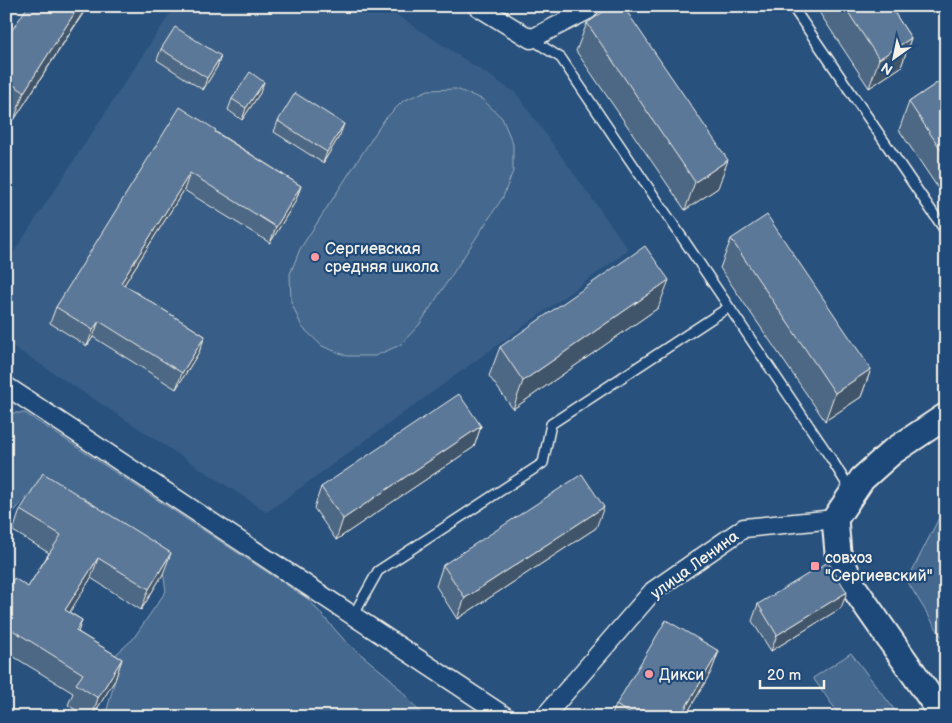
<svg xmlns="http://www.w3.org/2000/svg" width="952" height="723" font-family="'Balsamiq Sans',sans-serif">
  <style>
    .built { fill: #375d86 }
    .green { fill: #45688e; stroke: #9cacbb }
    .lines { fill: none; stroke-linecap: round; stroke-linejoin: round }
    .lane-casing { stroke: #f4f1e8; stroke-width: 12 }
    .street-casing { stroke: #f4f1e8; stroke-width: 21 }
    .secondary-casing { stroke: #f4f1e8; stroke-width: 29 }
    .lane { stroke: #1f4a7a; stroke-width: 9 }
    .street { stroke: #1f4a7a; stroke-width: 18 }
    .secondary { stroke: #1f4a7a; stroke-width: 25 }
    .wall { fill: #4e6784; stroke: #f4f1e8 }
    .shaded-wall { fill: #40546b; stroke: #f4f1e8 }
    .building { fill: #5b7899; stroke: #f4f1e8 }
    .poi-dot { fill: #ff9aa2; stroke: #1f4a7a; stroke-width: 2 }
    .labels { text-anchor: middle; stroke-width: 4.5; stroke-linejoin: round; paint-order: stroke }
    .poi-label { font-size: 16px; fill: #f4f1e8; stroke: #1f4a7a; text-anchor: start }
    .street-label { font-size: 16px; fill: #f4f1e8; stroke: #1f4a7a }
  </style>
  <rect width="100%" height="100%" fill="#28517e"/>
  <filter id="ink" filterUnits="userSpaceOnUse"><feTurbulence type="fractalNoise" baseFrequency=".02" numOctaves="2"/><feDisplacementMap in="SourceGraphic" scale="10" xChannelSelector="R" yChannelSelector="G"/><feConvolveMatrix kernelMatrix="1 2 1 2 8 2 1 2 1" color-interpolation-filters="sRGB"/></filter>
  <g filter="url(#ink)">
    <path class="built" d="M 175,6 L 383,6 L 516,93 L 629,250 L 267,512 L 6,342 L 6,264 Z"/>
    <path class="green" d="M 456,89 L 482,99 L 502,118 L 513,144 L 513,171 L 503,197 L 419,325 L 400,345 L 375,356 L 347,356 L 322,346 L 302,327 L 291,302 L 290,274 L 300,249 L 384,120 L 403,101 L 428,90 Z
      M 6,413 L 25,413 L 308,599 L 346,642 L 391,679 L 424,717 L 105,717 L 115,680 L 113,657 L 133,639 L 166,591 L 163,572 L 52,498 L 28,495 L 6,521 Z
      M 946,508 L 946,644 L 907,581 L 942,512 Z
      M 851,653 L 900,717 L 841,717 L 813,678 Z"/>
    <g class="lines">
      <defs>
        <path id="lane" d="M 792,6 L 946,232
          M 531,39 L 561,58 L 729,307
          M 353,616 L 378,571 L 543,463 L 551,424 L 729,307 L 832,460 L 851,491"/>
        <path id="street" d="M 477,6 L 531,39 L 588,10 L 591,6
          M 6,386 L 506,717
          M 544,717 L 653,591 L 744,528 L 835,519"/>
        <path id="secondary" d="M 944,717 L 852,585 L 838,553 L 835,519 L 862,479 L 892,452 L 946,416"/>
      </defs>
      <use href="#lane" class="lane-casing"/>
      <use href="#street" class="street-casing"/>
      <use href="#secondary" class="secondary-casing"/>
      <use href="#lane" class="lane"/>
      <use href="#street" class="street"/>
      <use href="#secondary" class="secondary"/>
    </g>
    <path class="wall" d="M 815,6 L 890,6 L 911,38 L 901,67 L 869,88 Z
      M 86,9 L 14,120 L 6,115 L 6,39 Z
      M 587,23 L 718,188 L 685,210 L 576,51 Z
      M 161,49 L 221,56 L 217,67 L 203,90 L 157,60 Z
      M 946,77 L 946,200 L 899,130 L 909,102 Z
      M 260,93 L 242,120 L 228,110 L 232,99 Z
      M 278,121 L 340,135 L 323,163 L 274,132 Z
      M 216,132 L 301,186 L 295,202 L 270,243 L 184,190 L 124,285 L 205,336 L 199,352 L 176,389 L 93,337 L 87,346 L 50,323 L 56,307 Z
      M 731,239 L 871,369 L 861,397 L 825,421 L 720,268 Z
      M 658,308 L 513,409 L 489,376 L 500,347 Z
      M 481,426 L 474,447 L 336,540 L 314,508 L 321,487 Z
      M 20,510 L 163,574 L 141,610 L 91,578 L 69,612 L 82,620 L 78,632 L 122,659 L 115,680 L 92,717 L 87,717 L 68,705 L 73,693 L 6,652 L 6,587 L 8,588 L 28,587 L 49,553 L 13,531 Z
      M 596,528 L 457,619 L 436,586 L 443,565 Z
      M 758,604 L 841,608 L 771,651 L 752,621 Z
      M 719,651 L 711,672 L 685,717 L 611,717 L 616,705 Z"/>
    <path class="shaded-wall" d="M 79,6 L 87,6 L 14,120 L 24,92 Z
      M 911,38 L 901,67 L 869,88 L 879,59 Z
      M 221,56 L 217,67 L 203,90 L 207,78 Z
      M 264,82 L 260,93 L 242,120 L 246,108 Z
      M 344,124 L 340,135 L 323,163 L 327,152 Z
      M 728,160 L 718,188 L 685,210 L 695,182 Z
      M 190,173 L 184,190 L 115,299 L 121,283 Z
      M 301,186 L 295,202 L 270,243 L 276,227 Z
      M 669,280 L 658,308 L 513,409 L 523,381 Z
      M 99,321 L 93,337 L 87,346 L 93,330 Z
      M 205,336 L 199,352 L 176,389 L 182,373 Z
      M 871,369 L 861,397 L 825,421 L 835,393 Z
      M 481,426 L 474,447 L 336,540 L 343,519 Z
      M 604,507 L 596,528 L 457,619 L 465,598 Z
      M 171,553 L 163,574 L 141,610 L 149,589 Z
      M 98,558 L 91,578 L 58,631 L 65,610 Z
      M 847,592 L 841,608 L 771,651 L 777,635 Z
      M 82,620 L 75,641 L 76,631 Z
      M 719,651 L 711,672 L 685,717 L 680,717 Z
      M 122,659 L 115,680 L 92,717 L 98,698 Z"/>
    <path class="building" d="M 28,6 L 79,6 L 24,92 L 6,80 L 6,39 Z
      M 612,6 L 623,6 L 728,160 L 695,182 L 587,23 Z
      M 844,6 L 890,6 L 911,38 L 879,59 Z
      M 175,27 L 221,56 L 207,78 L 161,49 Z
      M 250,72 L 264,82 L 246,108 L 232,99 Z
      M 946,77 L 946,157 L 909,102 Z
      M 295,93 L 344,124 L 327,152 L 278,121 Z
      M 180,107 L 216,130 L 215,132 L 301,186 L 276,227 L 190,173 L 121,283 L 205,336 L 182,373 L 99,321 L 93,330 L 56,307 Z
      M 767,215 L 871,369 L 835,393 L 731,239 Z
      M 645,246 L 669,280 L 523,381 L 500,347 Z
      M 459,394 L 481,426 L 343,519 L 321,487 Z
      M 43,473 L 171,553 L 149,589 L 98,558 L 65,610 L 82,620 L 76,631 L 122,659 L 98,698 L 76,684 L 83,674 L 6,626 L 6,587 L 8,588 L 14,578 L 28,587 L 61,535 L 20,510 Z
      M 582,474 L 604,507 L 465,598 L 443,565 Z
      M 828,562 L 847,592 L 777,635 L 758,604 Z
      M 666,620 L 719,651 L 680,717 L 636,717 L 616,705 Z"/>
  </g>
  <g class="poi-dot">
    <circle cx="315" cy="257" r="5"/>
    <rect x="810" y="561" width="10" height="10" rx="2.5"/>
    <circle cx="649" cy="674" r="5"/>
  </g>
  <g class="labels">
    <g class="poi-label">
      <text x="325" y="254">Сергиевская<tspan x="325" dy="18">средняя школа</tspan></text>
      <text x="825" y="563">совхоз<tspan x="825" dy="18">"Сергиевский"</tspan></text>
      <text x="659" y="680">Дикси</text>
    </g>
    <g class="street-label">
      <text transform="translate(694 564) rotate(-36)" y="6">улица Ленина</text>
    </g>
  </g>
  <rect width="952" height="723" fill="none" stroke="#1f4a7a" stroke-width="25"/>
  <rect x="12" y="12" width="927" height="698" fill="none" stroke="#f4f1e8" stroke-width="2" filter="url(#ink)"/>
  <g transform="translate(894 58) rotate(213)" stroke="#1f4a7a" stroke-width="4" paint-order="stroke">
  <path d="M0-4L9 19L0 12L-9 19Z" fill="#f4f1e8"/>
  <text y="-8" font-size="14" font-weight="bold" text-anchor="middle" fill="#f4f1e8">N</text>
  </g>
  <path d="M760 680v8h64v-8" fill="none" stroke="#f4f1e8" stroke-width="2.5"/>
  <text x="767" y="680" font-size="15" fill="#f4f1e8" stroke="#1f4a7a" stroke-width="4" paint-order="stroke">20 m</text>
</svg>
